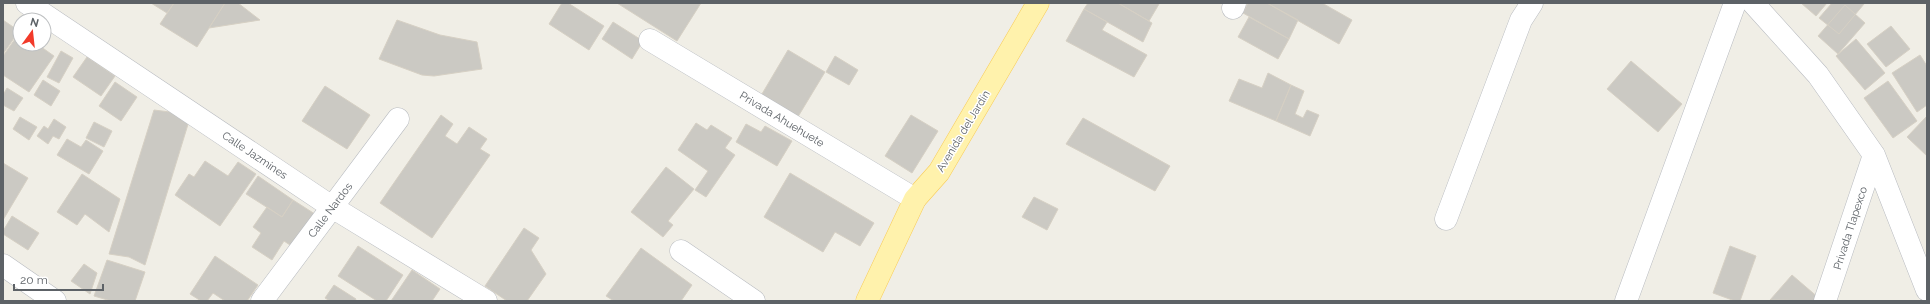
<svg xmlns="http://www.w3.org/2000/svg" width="1930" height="304" font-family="Raleway,sans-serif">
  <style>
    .building { fill: #cbc9c3; stroke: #d6d0c4 }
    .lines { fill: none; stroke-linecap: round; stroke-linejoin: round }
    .minor-casing { stroke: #b8bbc0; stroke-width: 23 }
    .major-casing { stroke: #f9cc56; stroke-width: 23 }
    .minor { stroke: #fff; stroke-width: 22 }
    .major { stroke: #fff2ac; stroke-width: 22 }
    .labels { text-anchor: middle; stroke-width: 3; stroke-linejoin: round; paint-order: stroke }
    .street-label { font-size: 11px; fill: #5d6267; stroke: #fff }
  </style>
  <rect width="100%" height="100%" fill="#f0eee6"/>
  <path class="building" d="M 151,3 L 174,3 L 167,13 Z
    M 174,3 L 225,3 L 197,47 L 160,24 Z
    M 225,3 L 238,3 L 260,20 L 209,28 Z
    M 562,3 L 568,3 L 604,26 L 589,50 L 549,24 Z
    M 617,3 L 701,3 L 677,41 Z
    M 1088,3 L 1118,3 L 1152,23 L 1143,42 L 1084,9 Z
    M 1118,3 L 1157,3 L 1159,4 L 1149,21 Z
    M 1248,3 L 1267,3 L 1298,20 L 1289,39 L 1243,13 Z
    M 1267,3 L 1322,3 L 1352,20 L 1339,44 Z
    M 1801,3 L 1827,3 L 1816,16 Z
    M 1832,3 L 1862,3 L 1864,4 L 1839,34 L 1819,18 Z
    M 1845,5 L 1865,23 L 1838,54 L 1818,36 Z
    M 1084,9 L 1107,22 L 1102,30 L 1147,55 L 1134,77 L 1066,41 Z
    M 1249,17 L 1289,39 L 1278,59 L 1238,37 Z
    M 3,20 L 19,31 L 3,54 Z
    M 397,20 L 440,35 L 477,42 L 482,69 L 434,76 L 422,75 L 379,59 Z
    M 613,22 L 643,41 L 632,59 L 602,39 Z
    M 1891,26 L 1910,49 L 1886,67 L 1867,44 Z
    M 20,32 L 20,44 L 37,44 L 54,56 L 29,92 L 3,75 L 3,56 Z
    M 1856,39 L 1885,73 L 1865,90 L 1836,56 Z
    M 788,50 L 825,72 L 796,120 L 759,99 Z
    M 61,51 L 73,58 L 59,83 L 47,77 Z
    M 1920,55 L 1927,66 L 1927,105 L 1917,112 L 1892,73 Z
    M 835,56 L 858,70 L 849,85 L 826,72 Z
    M 87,57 L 115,76 L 101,96 L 73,77 Z
    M 1631,61 L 1682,104 L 1658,132 L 1607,89 Z
    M 1268,73 L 1291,85 L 1276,121 L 1229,101 L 1239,79 L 1262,88 Z
    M 43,80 L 60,91 L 51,106 L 34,95 Z
    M 1888,81 L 1917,121 L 1893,138 L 1864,98 Z
    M 115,82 L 137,97 L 121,121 L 99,106 Z
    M 1291,85 L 1304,91 L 1295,114 L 1303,118 L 1307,110 L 1319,115 L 1310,136 L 1276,121 Z
    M 325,86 L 370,115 L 347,149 L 302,121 Z
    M 7,88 L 23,98 L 14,111 L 3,105 L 3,95 Z
    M 154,110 L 170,112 L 189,121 L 145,265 L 129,257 L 109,254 Z
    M 441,115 L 453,124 L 445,136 L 457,144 L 469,127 L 487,139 L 480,149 L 490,155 L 432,238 L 380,203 Z
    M 911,115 L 938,131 L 912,173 L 885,156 Z
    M 1927,116 L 1927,156 L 1907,137 Z
    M 20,117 L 37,127 L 29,140 L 13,129 Z
    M 1083,118 L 1170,166 L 1155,191 L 1066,144 Z
    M 54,119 L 66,127 L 59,139 L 53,136 L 48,144 L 37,136 L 44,126 L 48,129 Z
    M 94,122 L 112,131 L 104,147 L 86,138 Z
    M 696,123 L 707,130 L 711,125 L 732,138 L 725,148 L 735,155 L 706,197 L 695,190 L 708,171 L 678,150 Z
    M 746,124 L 761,132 L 765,126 L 792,141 L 777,166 L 736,142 Z
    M 67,139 L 81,147 L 86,140 L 103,151 L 89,174 L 57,155 Z
    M 205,161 L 228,176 L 238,162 L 256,174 L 220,226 L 175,195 L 189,174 L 194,177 Z
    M 3,163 L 28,178 L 3,220 Z
    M 666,167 L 694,189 L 668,221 L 673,225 L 663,237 L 631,212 Z
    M 790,173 L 874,223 L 860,246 L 835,232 L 823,252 L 764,217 Z
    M 82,174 L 120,199 L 109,232 L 85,214 L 77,225 L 57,212 Z
    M 258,176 L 293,200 L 282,217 L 246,194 Z
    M 1034,197 L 1058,209 L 1047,230 L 1022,217 Z
    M 293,200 L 318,216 L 296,249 L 284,241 L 272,260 L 252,247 L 261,233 L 253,227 L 267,207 L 282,217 Z
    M 12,216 L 39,233 L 28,250 L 3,234 L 3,231 Z
    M 524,228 L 539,238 L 531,250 L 546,274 L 527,301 L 507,301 L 485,286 Z
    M 358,246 L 403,275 L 386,301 L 377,301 L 338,276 Z
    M 1730,246 L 1756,256 L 1740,301 L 1735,301 L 1713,293 Z
    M 641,248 L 692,285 L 681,301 L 614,301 L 606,296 Z
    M 215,256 L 258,285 L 247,301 L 225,301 L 213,293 L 207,301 L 201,301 L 190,294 Z
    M 107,260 L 145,272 L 135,301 L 111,301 L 94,296 Z
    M 84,264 L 97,273 L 90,294 L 71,281 Z
    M 412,270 L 440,289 L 432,301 L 391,301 Z
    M 1792,275 L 1820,299 L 1818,301 L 1770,300 Z
    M 334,285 L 356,299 L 355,301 L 330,301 L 325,298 Z"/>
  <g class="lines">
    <defs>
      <path id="minor" d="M 27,3 L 332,207 L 486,301
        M 1753,3 L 1818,75 L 1874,155 L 1927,290
        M 1233,8 L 1235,3
        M 650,40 L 915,199
        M 1446,219 L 1521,20 L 1532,3
        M 681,251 L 754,301
        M 3,265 L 55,301
        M 262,301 L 398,119
        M 1626,301 L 1735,3
        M 1825,301 L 1874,155"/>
      <path id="major" d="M 867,301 L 915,199 L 939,172 L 1038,3"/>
    </defs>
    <use href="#minor" class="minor-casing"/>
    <use href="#major" class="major-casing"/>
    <use href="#minor" class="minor"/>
    <use href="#major" class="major"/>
  </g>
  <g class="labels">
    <g class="street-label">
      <text transform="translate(782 119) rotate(31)" y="4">Privada Ahuehuete</text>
      <text transform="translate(963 131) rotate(-59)" y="4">Avenida del Jardín</text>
      <text transform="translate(255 155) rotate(34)" y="4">Calle Jazmines</text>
      <text transform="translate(330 210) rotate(-53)" y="4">Calle Nardos</text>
      <text transform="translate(1850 228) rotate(-72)" y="4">Privada Tlapexco</text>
    </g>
  </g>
  <rect width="1930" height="304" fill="none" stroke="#5d6267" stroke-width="8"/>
  <g transform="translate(32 32) rotate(15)"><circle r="19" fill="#ffffff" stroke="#bec0c2"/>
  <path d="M0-3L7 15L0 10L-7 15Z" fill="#f23a2a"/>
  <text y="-6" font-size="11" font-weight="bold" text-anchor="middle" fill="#5d6267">N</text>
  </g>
  <path d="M14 284v6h89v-6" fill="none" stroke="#5d6267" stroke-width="2"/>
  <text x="20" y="284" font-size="12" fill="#5d6267" stroke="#ffffff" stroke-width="3" paint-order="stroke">20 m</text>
</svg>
